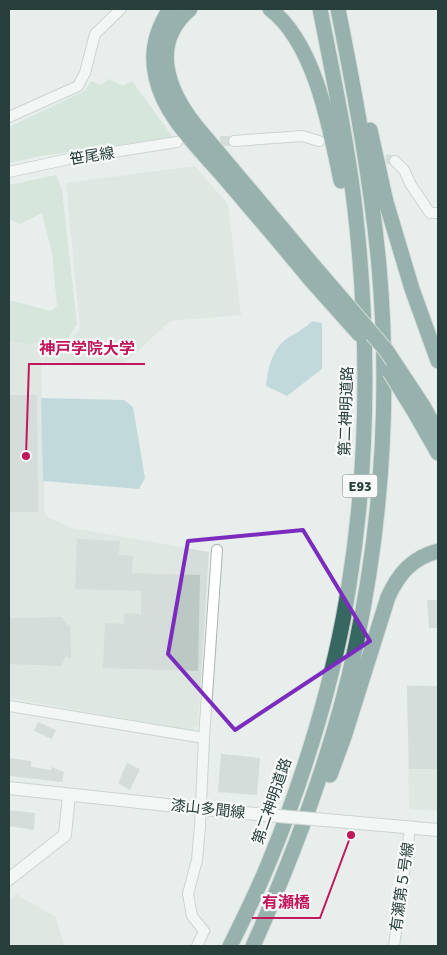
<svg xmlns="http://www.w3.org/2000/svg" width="447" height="955" font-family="Signika,'Noto Sans JP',sans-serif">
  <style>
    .built { fill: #d5ddda }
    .green { fill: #c2dccb }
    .water { fill: #96becb }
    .building { fill: #bcc8c4 }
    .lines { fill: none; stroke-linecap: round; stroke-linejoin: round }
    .minor-tunnel { stroke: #c1cbc8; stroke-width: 10; stroke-dasharray: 10 5; stroke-linecap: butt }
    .minor-casing { stroke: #aab6b2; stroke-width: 12 }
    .tertiary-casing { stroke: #aab6b2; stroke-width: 14 }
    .motorway-casing { stroke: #c3c9c8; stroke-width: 17 }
    .minor { stroke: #fff; stroke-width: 10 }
    .tertiary { stroke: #fff; stroke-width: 12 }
    .motorway { stroke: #366761; stroke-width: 15 }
    .tertiary-bridge-casing { stroke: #aab6b2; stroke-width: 14; stroke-linecap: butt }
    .motorway-bridge-casing { stroke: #c3c9c8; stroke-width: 17; stroke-linecap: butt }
    .tertiary-bridge { stroke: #fff; stroke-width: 12 }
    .motorway-bridge { stroke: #366761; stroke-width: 15 }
    .marked { fill: none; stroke: #7b2cbf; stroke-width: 4; stroke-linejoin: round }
    .labels { text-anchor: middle; stroke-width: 4.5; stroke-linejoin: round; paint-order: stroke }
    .shield { fill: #f7faf9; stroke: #657673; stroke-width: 1 }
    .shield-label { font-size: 14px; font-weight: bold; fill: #273e3a }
    .street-label { font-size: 15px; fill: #273e3a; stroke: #f7faf9 }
    .leader { fill: none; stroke: #c2185b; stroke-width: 2 }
    .callout-dot { fill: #c2185b; stroke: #f7faf9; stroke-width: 2 }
    .callout-label { font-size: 16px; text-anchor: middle; font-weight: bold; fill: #c2185b; stroke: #f7faf9; stroke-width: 4.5; stroke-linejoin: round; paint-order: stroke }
  </style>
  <rect width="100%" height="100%" fill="#e7eeeb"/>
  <path class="built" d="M 195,166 L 228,204 L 241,315 L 170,321 L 123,365 L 41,361 L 45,516 L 72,528 L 209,552 L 198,725 L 193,731 L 9,698 L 9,338 L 70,342 L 80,328 L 66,183 Z
    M 407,685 L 438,686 L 438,811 L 409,809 Z
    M 16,894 L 56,917 L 64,946 L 9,946 L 9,900 Z"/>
  <path class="green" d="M 109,79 L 123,86 L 132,81 L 173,137 L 41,156 L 9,163 L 9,127 L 84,91 L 91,81 L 101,85 Z
    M 56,175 L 62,190 L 77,324 L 68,339 L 28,344 L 9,341 L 9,300 L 51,311 L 57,306 L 52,253 L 42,213 L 20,224 L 9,219 L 9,185 Z"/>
  <path class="water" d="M 312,321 L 322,323 L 322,369 L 287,396 L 266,386 C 268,368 272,348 289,337 C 298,332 305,328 312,321 Z
    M 41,398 L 124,400 L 133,407 L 145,478 L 139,489 L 43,481 Z"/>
  <path class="building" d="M 9,395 L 37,395 L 38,512 L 9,512 Z
    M 77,539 L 120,541 L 119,555 L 133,556 L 132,573 L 200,575 L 198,671 L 103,668 L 105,623 L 124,624 L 124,613 L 141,614 L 141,591 L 75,589 Z
    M 427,600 L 438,600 L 438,628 L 429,628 Z
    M 62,617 L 65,623 L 70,626 L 71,658 L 65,657 L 62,666 L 9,664 L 9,618 Z
    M 407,686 L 438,686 L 438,769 L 409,769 Z
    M 38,722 L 56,730 L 52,739 L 34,731 Z
    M 221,754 L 260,758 L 257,795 L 218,792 Z
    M 9,758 L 31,761 L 31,767 L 51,770 L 52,767 L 64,772 L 62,782 L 9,776 Z
    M 127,763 L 140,769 L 130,790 L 118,783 Z
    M 9,810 L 35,813 L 34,830 L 9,826 Z"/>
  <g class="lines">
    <path class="minor-tunnel" d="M 205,141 L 234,141
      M 342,147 L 395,161"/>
    <defs>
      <path id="minor" d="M 9,117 L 78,86 L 85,73 L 95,34 L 121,9
        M 234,141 L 302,136 L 319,141
        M 395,161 L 404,170 L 411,185 L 430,213 L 438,213
        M 9,172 L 69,159 L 177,142
        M 9,706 L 204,738
        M 197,946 L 204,931 L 192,916 L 188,894 L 197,860 L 200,826 L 204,738 L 217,550
        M 394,946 L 410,828"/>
      <path id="tertiary" d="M 9,788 L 232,812
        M 348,822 L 438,830
        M 9,879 L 65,835 L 69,795"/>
      <path id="motorway" d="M 170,9 C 156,30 150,52 156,77 C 164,116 199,148 224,177 C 253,211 282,245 310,279
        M 190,9 C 149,44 168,91 196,126 L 318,271
        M 270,9 C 315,43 330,128 341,181
        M 370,130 L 386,202 L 412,289 L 438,361
        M 423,406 L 438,433
        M 414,411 L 438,453
        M 330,775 L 344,737 L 388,597 C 399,573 412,558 438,551
        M 230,946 C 243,920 256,894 267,867 C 303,781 335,677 349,585 C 369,461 369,333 355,209 C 347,142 333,75 320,9
        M 253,946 C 296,850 334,749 356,645 C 382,522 390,392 379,266 C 371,180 355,94 338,9"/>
    </defs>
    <use href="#minor" class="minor-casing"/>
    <use href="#tertiary" class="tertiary-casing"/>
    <use href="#motorway" class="motorway-casing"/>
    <use href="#minor" class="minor"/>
    <use href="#tertiary" class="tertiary"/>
    <use href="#motorway" class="motorway"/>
    <defs>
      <path id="tertiary-bridge" d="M 232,812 L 348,822"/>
      <path id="motorway-bridge" d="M 318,271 L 386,350 L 423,406
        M 310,279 L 360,335
        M 390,372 L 414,411"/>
    </defs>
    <use href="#tertiary-bridge" class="tertiary-bridge-casing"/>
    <use href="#motorway-bridge" class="motorway-bridge-casing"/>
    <use href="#tertiary-bridge" class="tertiary-bridge"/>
    <use href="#motorway-bridge" class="motorway-bridge"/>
  </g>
  <path d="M0 0H447V955H0ZM 303,530 L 370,641 L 235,730 L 168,654 L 188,541 Z" fill="#e7eeeb" fill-opacity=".55" fill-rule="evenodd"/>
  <path class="marked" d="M 303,530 L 370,641 L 235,730 L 168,654 L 188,541 Z"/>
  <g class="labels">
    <rect class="shield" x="342.5" y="474.5" width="35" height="23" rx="4"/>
    <g class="shield-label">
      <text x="360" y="491">E93</text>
    </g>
    <g class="street-label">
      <text transform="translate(92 156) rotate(-9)" y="5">笹尾線</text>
      <text transform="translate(346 411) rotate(-88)" y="5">第二神明道路</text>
      <text transform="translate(272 801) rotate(-71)" y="5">第二神明道路</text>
      <text transform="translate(208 809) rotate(6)" y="5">漆山多聞線</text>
      <text transform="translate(402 887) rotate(-82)" y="5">有瀬第５号線</text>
    </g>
  </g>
  <path class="leader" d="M26 456L29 364H145M351 835L320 918H252"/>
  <g class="callout-dot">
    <circle cx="26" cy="456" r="5"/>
    <circle cx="351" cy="835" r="5"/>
  </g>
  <g class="callout-label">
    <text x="87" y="354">神戸学院大学</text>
    <text x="286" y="908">有瀬橋</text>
  </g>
  <rect width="447" height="955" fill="none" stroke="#273e3a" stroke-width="20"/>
</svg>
